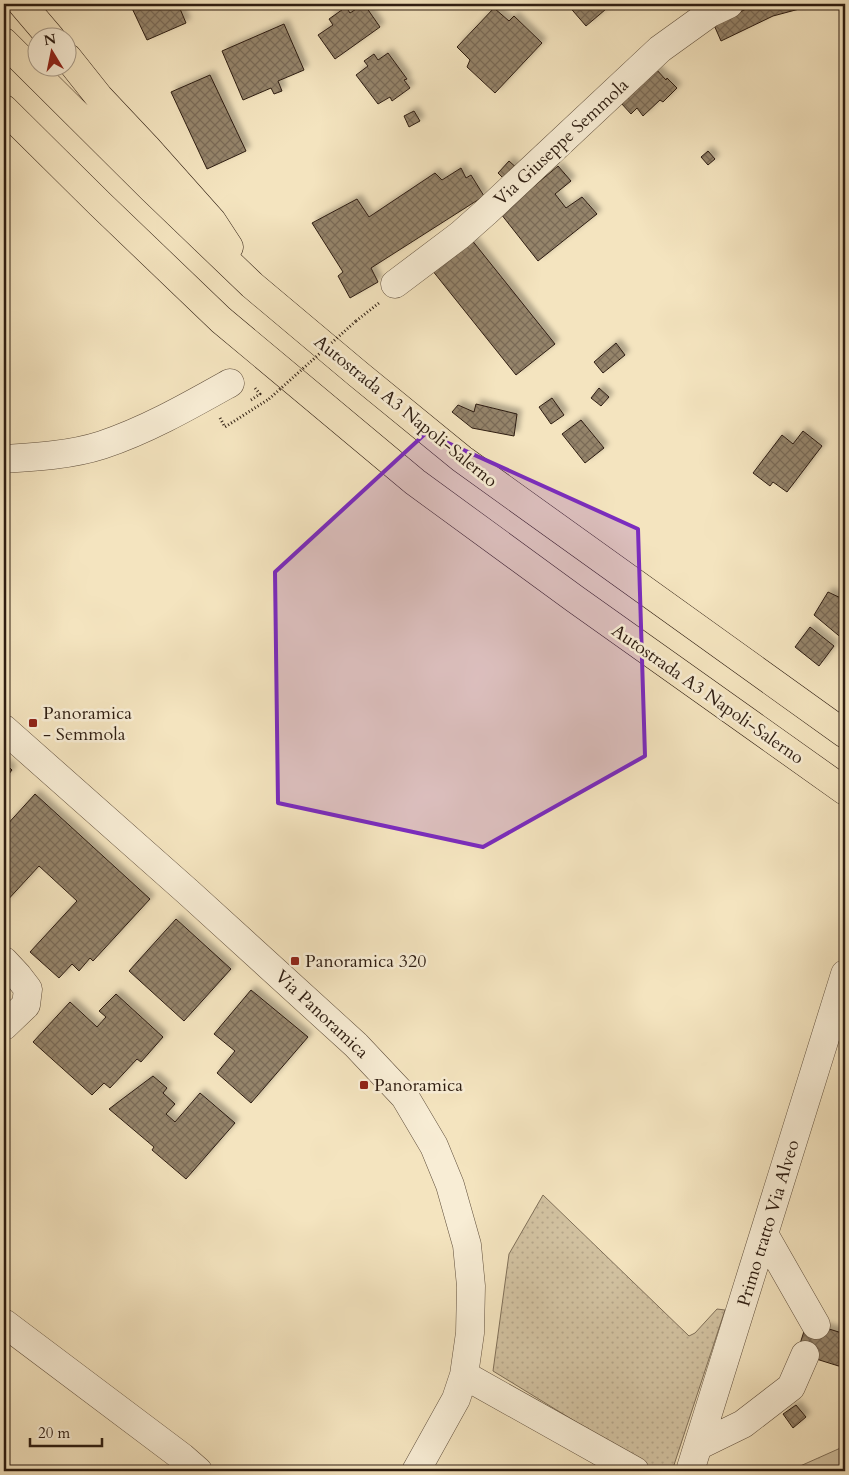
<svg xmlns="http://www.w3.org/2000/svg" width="849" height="1475" font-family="Cardo,serif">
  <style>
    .grass { fill: url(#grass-tufts); stroke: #807059 }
    .garden { fill: url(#garden-dots); stroke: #807059 }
    .building { fill: url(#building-cross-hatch); stroke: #2e1d11; filter: url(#shadow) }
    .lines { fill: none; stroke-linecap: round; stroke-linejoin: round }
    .minor-casing { stroke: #604f3c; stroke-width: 29 }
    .highway-casing { stroke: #2e1d11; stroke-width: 29 }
    .path { stroke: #2e1d11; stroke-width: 3; stroke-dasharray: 1 2.5; stroke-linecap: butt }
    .minor { stroke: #f8edd5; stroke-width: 28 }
    .highway { stroke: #f4e4bf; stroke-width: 28 }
    .path-bridge { stroke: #2e1d11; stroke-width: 3; stroke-dasharray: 1 2.5; stroke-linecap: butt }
    .marked { fill: #7b2cbf; fill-opacity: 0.2; stroke: #7b2cbf; stroke-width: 4; stroke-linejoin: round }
    .poi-dot { fill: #8f2418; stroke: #f8edd5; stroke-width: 2 }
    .labels { text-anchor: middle; stroke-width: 5; stroke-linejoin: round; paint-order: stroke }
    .street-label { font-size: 18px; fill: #2e1d11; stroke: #f8edd5 }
    .poi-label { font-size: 18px; fill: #2e1d11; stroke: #f8edd5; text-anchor: start }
  </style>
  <defs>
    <pattern id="grass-tufts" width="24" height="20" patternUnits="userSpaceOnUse" patternTransform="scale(1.25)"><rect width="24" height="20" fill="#d2c2a1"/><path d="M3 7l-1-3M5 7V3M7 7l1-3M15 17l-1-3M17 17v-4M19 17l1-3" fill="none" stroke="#b5a68a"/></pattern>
    <pattern id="garden-dots" width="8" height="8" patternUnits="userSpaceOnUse" patternTransform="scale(1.25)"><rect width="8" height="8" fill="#d2c2a1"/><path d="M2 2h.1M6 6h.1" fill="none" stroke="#b5a68a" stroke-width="1.8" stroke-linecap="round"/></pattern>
    <pattern id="building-cross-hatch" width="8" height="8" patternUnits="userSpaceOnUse" patternTransform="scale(1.25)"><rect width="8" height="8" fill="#95846b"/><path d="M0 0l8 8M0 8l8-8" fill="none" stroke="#7a6b57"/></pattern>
    <filter id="shadow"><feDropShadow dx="4.5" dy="-4.5" stdDeviation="2.5" flood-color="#0004"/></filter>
  </defs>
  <rect width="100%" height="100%" fill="#f4e4bf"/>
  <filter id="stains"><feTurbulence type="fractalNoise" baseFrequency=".004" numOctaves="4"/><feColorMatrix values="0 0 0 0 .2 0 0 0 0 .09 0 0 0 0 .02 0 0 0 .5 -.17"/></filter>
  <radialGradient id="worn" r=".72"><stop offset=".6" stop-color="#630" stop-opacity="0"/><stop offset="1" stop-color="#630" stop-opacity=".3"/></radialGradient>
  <path class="grass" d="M 845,1446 L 845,1471 L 789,1471 Z"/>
  <path class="garden" d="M 543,1195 L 689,1336 L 695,1333 L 717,1309 L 725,1310 L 672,1471 L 656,1471 L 493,1371 L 509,1254 Z"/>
  <path class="building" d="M 130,4 L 178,4 L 186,23 L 147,40 Z
    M 364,4 L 380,27 L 335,59 L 318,35 L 333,25 L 329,19 L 346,7 L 350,13 Z
    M 567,4 L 612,4 L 586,26 Z
    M 756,4 L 818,4 L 773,16 L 721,41 L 714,25 Z
    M 494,8 L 509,21 L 514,16 L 542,43 L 495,93 L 467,67 L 470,60 L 457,47 Z
    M 284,24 L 304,70 L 278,81 L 282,91 L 274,94 L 271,88 L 243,100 L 222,51 Z
    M 388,53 L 407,79 L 404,80 L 410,88 L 392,101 L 390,97 L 378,104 L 356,75 L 368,66 L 364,61 L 374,54 L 378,60 Z
    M 655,68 L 666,80 L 667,78 L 677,88 L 663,102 L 660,100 L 643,116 L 637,108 L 631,114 L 621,103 Z
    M 210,75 L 246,151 L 207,169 L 171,92 Z
    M 414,111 L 420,121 L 409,127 L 404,116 Z
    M 708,151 L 715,159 L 708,165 L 701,157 Z
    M 509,161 L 519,170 L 507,182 L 498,173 Z
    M 558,166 L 571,181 L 555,194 L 566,208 L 582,197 L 597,214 L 538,261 L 501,214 Z
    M 461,168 L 466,178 L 471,175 L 484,196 L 371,268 L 378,282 L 350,298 L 338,276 L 343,272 L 312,223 L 357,199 L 369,217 L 435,173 L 442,180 Z
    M 471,239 L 555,344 L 516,375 L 432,270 Z
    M 616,343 L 625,355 L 603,373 L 594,362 Z
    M 599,388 L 609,397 L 601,406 L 591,398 Z
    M 552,398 L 564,415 L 551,424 L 539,407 Z
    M 476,404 L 517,414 L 514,436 L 472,428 L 452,412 L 458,405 L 474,412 Z
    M 581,420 L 604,448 L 585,463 L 562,434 Z
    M 803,431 L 822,446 L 787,492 L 773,482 L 770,486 L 753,473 L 782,435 L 793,444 Z
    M 828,592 L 845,600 L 844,640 L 814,615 Z
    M 810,627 L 834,646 L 819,666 L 795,647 Z
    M 4,762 L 12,770 L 4,780 Z
    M 35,794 L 150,899 L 93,961 L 90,958 L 79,971 L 72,964 L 59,978 L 30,952 L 77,901 L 39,866 L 4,904 L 4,828 Z
    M 176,919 L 231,969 L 184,1021 L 129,971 Z
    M 251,990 L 308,1037 L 251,1103 L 217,1073 L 235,1051 L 214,1034 Z
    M 116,994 L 163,1037 L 141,1062 L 137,1059 L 110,1088 L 104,1083 L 92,1095 L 33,1042 L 70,1002 L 97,1027 L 106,1017 L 99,1011 Z
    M 153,1076 L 167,1088 L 163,1093 L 175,1104 L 166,1114 L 175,1122 L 200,1093 L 235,1123 L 186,1179 L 152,1150 L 154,1147 L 109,1109 Z
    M 807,1322 L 845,1334 L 845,1368 L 797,1353 Z
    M 796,1405 L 806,1417 L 793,1428 L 783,1414 Z"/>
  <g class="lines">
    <defs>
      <path id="minor" d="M 395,284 L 460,235 L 486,212 L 660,49 L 710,13 L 729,4
        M 4,459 C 37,457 71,455 102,445 C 147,430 189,406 230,383
        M 4,729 L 188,892 L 356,1045 L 405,1097 L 434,1146 L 450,1185 L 467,1245 L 471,1286 L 470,1333 L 464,1375 L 456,1399 L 416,1471
        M 4,961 L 18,976 L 28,989 L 26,1005 L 4,1026
        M 764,1234 L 816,1325
        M 4,1323 L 182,1457 L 198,1471
        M 464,1375 L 635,1471
        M 698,1446 L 743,1424 L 791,1387 L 805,1355
        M 690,1471 L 845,974"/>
      <path id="highway" d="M 22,4 L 51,38
        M 4,42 L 152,189 L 252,285 L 358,374 L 462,459 L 845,734
        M 68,58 L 99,97 L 147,148 L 212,221 L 229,247
        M 4,109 L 100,204 L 221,320 L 415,482 L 575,599 L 845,791"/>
    </defs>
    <use href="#minor" class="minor-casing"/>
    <use href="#highway" class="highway-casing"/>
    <path class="path" d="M 356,321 L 379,303
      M 251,400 L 260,394 L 255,388
      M 220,418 L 225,427 L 269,399"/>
    <use href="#minor" class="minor"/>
    <use href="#highway" class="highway"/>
    <path class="path-bridge" d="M 269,399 L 356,321"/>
  </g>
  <path class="marked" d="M 426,433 L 638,529 L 645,756 L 483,847 L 278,803 L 275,572 Z"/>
  <g class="poi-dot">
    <rect x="28" y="718" width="10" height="10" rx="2.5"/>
    <rect x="290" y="956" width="10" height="10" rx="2.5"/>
    <rect x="359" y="1080" width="10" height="10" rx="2.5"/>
  </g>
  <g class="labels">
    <g class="street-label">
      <text transform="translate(561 142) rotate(-43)" y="6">Via Giuseppe Semmola</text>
      <text transform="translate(406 411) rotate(39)" y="6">Autostrada A3 Napoli-Salerno</text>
      <text transform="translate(708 694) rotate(35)" y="6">Autostrada A3 Napoli-Salerno</text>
      <text transform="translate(322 1014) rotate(43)" y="6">Via Panoramica</text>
      <text transform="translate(768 1223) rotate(-73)" y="6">Primo tratto Via Alveo</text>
    </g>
    <g class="poi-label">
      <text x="43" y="719">Panoramica<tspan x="43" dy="21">- Semmola</tspan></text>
      <text x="305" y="967">Panoramica 320</text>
      <text x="374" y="1091">Panoramica</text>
    </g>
  </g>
  <rect width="849" height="1475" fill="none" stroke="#f4e4bf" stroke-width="20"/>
  <rect x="5" y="5" width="839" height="1465" fill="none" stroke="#2e1d11" stroke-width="2.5"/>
  <rect x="10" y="10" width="829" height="1455" fill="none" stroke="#2e1d11"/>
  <g transform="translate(52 52) rotate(350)"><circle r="24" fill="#f8edd5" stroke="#a79a87"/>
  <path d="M0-4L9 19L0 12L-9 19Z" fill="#8f2418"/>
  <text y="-8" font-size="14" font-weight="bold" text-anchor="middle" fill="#2e1d11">N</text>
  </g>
  <path d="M30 1438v8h72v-8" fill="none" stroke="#2e1d11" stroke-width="2.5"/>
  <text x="38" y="1438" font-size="15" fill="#2e1d11" stroke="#f8edd5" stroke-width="4" paint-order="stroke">20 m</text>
  <rect width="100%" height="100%" filter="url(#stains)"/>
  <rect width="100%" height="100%" fill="url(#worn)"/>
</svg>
